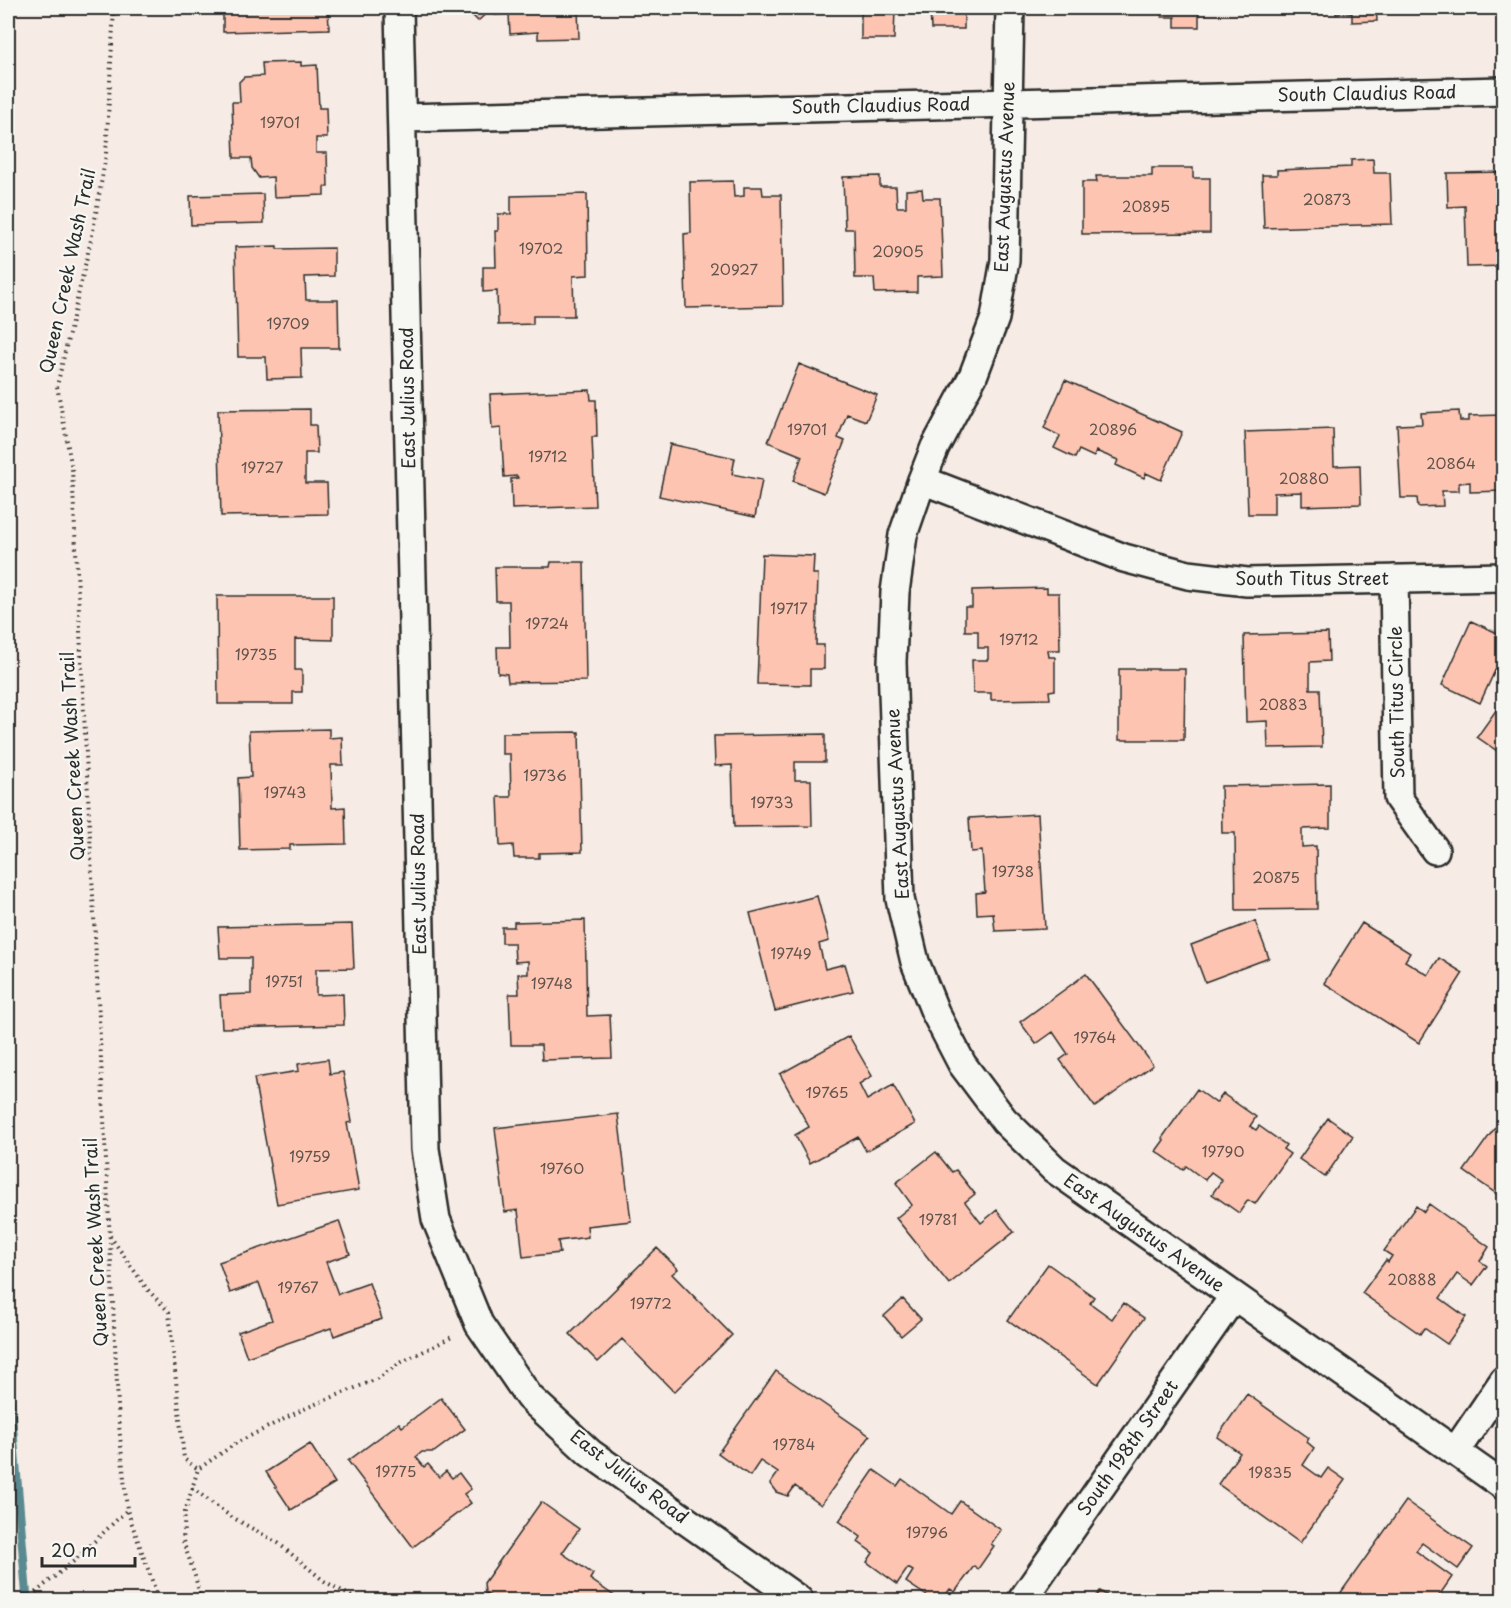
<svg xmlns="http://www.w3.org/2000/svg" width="1511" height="1608" font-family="'Playpen Sans',sans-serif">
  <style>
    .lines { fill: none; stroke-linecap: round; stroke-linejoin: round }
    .stream { stroke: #5a8a91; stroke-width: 9 }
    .building { fill: #fdc5b1; stroke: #2b2b2b; stroke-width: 1.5 }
    .street-casing { stroke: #2b2b2b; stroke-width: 32 }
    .path { stroke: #2b2b2b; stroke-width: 4; stroke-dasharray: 1.5 4.5; stroke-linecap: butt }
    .street { stroke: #f6f6f2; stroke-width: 27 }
    .labels { text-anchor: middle; stroke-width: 4.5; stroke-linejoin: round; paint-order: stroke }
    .number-label { font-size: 15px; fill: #60524c }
    .street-label { font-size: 18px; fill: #2b2b2b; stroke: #f6f6f2 }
  </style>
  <rect width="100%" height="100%" fill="#f7ece5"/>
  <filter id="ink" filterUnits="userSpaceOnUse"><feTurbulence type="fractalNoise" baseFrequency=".0167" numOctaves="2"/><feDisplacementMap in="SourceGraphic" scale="12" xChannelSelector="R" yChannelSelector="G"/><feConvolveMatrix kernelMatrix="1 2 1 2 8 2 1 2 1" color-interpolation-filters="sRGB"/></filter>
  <g filter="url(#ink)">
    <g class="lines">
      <path class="stream" d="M 8,1373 L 27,1600"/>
    </g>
    <path class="building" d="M 223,8 L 328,8 L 329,29 L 223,32 Z
      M 465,8 L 492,8 L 478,21 Z
      M 494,8 L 578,8 L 579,38 L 538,39 L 538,32 L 510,34 L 509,14 L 495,15 Z
      M 861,8 L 895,8 L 894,39 L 861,39 Z
      M 930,8 L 964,8 L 964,29 L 931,29 Z
      M 1087,8 L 1199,8 L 1199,27 L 1175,27 L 1175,17 L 1162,17 L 1161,8 L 1134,9 L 1134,12 L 1105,13 L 1105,8 Z
      M 1336,8 L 1376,8 L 1377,21 L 1352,22 L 1352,13 L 1336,14 Z
      M 1455,8 L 1504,8 L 1504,9 L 1455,10 Z
      M 301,62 L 301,66 L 317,65 L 319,108 L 326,108 L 327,138 L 316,138 L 316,153 L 327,153 L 328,187 L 324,187 L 324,195 L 274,197 L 273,177 L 259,178 L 252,168 L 251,158 L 234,158 L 232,102 L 240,102 L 239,82 L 244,77 L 263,76 L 262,63 Z
      M 1373,159 L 1374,173 L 1390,173 L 1392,224 L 1264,228 L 1262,175 L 1277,175 L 1277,170 L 1351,167 L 1351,160 Z
      M 1152,168 L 1193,168 L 1193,178 L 1210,178 L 1210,233 L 1082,234 L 1082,182 L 1097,182 L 1096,176 L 1152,176 Z
      M 1504,172 L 1504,266 L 1467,267 L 1465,206 L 1448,207 L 1447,173 Z
      M 880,176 L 880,187 L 896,187 L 897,207 L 906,207 L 906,190 L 922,189 L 923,198 L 940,198 L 943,276 L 917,277 L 917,292 L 875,293 L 874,278 L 855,278 L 854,229 L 845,229 L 843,177 Z
      M 733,181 L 734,197 L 744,196 L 744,187 L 762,187 L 763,195 L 781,195 L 783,306 L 686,308 L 684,234 L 691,233 L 690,182 Z
      M 263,194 L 264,223 L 191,225 L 190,196 Z
      M 587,194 L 588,275 L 573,276 L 574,316 L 533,316 L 533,324 L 498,325 L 497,291 L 483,292 L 483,267 L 496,267 L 495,231 L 498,231 L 498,214 L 511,214 L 511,196 Z
      M 277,246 L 277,249 L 334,248 L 334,276 L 305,277 L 306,300 L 338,300 L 339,348 L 301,348 L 302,378 L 267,379 L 266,357 L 238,357 L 235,247 Z
      M 799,364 L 877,395 L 866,421 L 847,414 L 838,438 L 845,441 L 824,493 L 793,481 L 802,456 L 768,442 Z
      M 1065,380 L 1182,432 L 1161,480 L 1146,473 L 1144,478 L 1116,465 L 1118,460 L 1096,451 L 1094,457 L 1079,450 L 1075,458 L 1054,448 L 1060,436 L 1044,428 Z
      M 590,390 L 591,400 L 596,400 L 597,437 L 592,437 L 595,506 L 512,509 L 511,479 L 518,478 L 517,476 L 504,477 L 501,428 L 492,429 L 490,394 Z
      M 310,409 L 310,425 L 316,425 L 317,453 L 305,453 L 305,483 L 327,483 L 328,514 L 221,516 L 218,410 Z
      M 1459,411 L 1460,421 L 1469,421 L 1469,416 L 1501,415 L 1504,491 L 1470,492 L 1470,482 L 1459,483 L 1459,491 L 1442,491 L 1443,506 L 1418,507 L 1417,498 L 1401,498 L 1397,425 L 1422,424 L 1421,413 Z
      M 1333,429 L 1334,466 L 1360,465 L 1361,504 L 1302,506 L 1302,492 L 1274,493 L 1274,514 L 1248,514 L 1245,432 Z
      M 670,444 L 735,458 L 732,474 L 762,480 L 755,517 L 659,496 Z
      M 762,554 L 814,556 L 813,574 L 818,574 L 816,645 L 824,645 L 824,669 L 810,669 L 810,685 L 757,684 Z
      M 551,562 L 584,562 L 586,681 L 508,682 L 507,674 L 498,673 L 497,647 L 510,647 L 509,601 L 496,601 L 495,567 L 550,567 Z
      M 1047,588 L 1047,593 L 1059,593 L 1060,650 L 1048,650 L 1049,657 L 1055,657 L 1055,690 L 1049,691 L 1050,699 L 991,700 L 991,693 L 973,693 L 972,660 L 988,660 L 988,648 L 978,648 L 978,631 L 965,631 L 965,607 L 972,607 L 972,590 Z
      M 217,596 L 333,596 L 333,640 L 295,639 L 295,670 L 302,670 L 302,692 L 293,692 L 293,704 L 218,704 Z
      M 1471,621 L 1504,636 L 1504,651 L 1480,703 L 1442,685 Z
      M 1328,633 L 1329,661 L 1310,662 L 1310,689 L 1320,689 L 1322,747 L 1268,748 L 1267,721 L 1246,722 L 1244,635 Z
      M 1119,669 L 1185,669 L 1184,740 L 1119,740 Z
      M 1504,699 L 1504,747 L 1500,753 L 1477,737 Z
      M 329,729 L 329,738 L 342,737 L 343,765 L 331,765 L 332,808 L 345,807 L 346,844 L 290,845 L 290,849 L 240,850 L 238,778 L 251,777 L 249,731 Z
      M 579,732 L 582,852 L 539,853 L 539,858 L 514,858 L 513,845 L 500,846 L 498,797 L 511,797 L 510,754 L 502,754 L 502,733 Z
      M 825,734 L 825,762 L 795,762 L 795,780 L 811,780 L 812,826 L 734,827 L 732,765 L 715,766 L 714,736 Z
      M 1330,784 L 1330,828 L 1302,829 L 1302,847 L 1316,846 L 1317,909 L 1236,910 L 1235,833 L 1222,833 L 1221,786 Z
      M 1038,814 L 1045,929 L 995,931 L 993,913 L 977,914 L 976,893 L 985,892 L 982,851 L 971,852 L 969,818 Z
      M 817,896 L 829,941 L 819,944 L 825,969 L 845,964 L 853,991 L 775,1011 L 750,913 Z
      M 585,920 L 587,1016 L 610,1015 L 612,1058 L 542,1060 L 541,1045 L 511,1045 L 509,994 L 519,994 L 518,974 L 528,974 L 528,961 L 515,962 L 514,943 L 502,943 L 502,927 L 514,927 L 514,922 Z
      M 1255,921 L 1269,958 L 1205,982 L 1191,945 Z
      M 1362,923 L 1410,953 L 1405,961 L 1428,975 L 1439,958 L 1463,973 L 1419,1043 L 1324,983 Z
      M 352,924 L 354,968 L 316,969 L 316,995 L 343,994 L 344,1025 L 222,1028 L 220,995 L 251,994 L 251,958 L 220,958 L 218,927 Z
      M 1086,974 L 1153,1065 L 1095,1107 L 1060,1060 L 1068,1054 L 1053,1032 L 1036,1044 L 1020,1022 Z
      M 849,1036 L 872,1076 L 859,1084 L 867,1100 L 893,1085 L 915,1124 L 866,1151 L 858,1137 L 810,1163 L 795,1135 L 809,1127 L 780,1074 Z
      M 328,1059 L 330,1074 L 343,1072 L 352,1122 L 347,1123 L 359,1190 L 277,1204 L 254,1078 L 299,1071 L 298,1064 Z
      M 1197,1089 L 1216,1103 L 1223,1094 L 1256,1117 L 1250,1126 L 1256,1130 L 1259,1126 L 1286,1145 L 1283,1149 L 1290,1154 L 1255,1204 L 1248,1200 L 1239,1213 L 1212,1194 L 1222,1180 L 1211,1172 L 1205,1180 L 1186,1166 L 1183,1170 L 1156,1151 L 1164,1140 L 1162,1138 Z
      M 618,1114 L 631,1221 L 587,1226 L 588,1237 L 558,1241 L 560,1253 L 523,1257 L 518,1210 L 505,1212 L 495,1128 Z
      M 1504,1115 L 1504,1199 L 1464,1171 Z
      M 1328,1118 L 1353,1136 L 1325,1177 L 1299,1159 Z
      M 936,1152 L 952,1172 L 956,1170 L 975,1194 L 965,1202 L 981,1223 L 997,1210 L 1014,1232 L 949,1284 L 896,1218 L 912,1205 L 896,1183 Z
      M 1429,1204 L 1489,1247 L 1480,1261 L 1487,1266 L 1473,1285 L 1457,1274 L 1440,1298 L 1466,1317 L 1447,1344 L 1424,1328 L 1420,1334 L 1362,1293 L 1386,1260 L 1388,1262 L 1392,1256 L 1384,1251 L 1416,1206 L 1424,1212 Z
      M 339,1221 L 350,1254 L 326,1262 L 338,1294 L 369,1283 L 382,1319 L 334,1336 L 331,1328 L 247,1357 L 238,1332 L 272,1320 L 259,1283 L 230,1293 L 219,1262 Z
      M 657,1248 L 678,1269 L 672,1274 L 732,1335 L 674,1392 L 622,1339 L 598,1362 L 570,1334 Z
      M 1048,1264 L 1094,1297 L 1090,1303 L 1112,1319 L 1123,1303 L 1144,1318 L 1098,1384 L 1008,1320 Z
      M 903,1299 L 921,1319 L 901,1336 L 884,1316 Z
      M 776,1371 L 870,1436 L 821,1505 L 795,1486 L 788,1496 L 776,1492 L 770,1484 L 778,1473 L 760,1461 L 750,1476 L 718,1453 Z
      M 1247,1394 L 1309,1438 L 1307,1442 L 1314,1448 L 1303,1465 L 1321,1478 L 1328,1468 L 1345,1480 L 1300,1543 L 1218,1484 L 1240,1453 L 1217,1437 Z
      M 441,1398 L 465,1429 L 434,1452 L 422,1452 L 416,1457 L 424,1467 L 428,1464 L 439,1477 L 446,1471 L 452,1478 L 459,1473 L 471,1489 L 464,1494 L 471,1503 L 413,1547 L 348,1461 L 399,1423 L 402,1427 Z
      M 310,1444 L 335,1483 L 291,1510 L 266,1472 Z
      M 874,1470 L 897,1486 L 902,1479 L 951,1514 L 960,1501 L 1001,1530 L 991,1544 L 994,1546 L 978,1569 L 974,1566 L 955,1592 L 950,1589 L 942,1600 L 933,1600 L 906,1582 L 913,1571 L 908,1568 L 897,1584 L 867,1562 L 873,1553 L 858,1542 L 861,1537 L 839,1521 Z
      M 1406,1501 L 1473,1548 L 1458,1569 L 1422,1543 L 1416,1551 L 1452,1577 L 1436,1600 L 1340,1600 L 1337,1598 Z
      M 541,1502 L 579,1529 L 562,1553 L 593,1574 L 590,1579 L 620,1600 L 497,1600 L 485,1593 L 484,1583 Z
      M 1100,1591 L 1114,1600 L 1094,1600 Z"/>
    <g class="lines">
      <defs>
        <path id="street" d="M 399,8 L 425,1149 L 436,1219 L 479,1324 L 529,1397 L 590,1453 L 799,1600
          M 1010,8 L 1005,260 L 995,318 L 973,376 L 935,447 L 922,480 L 903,535 L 895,592 L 892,662 L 900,899 L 915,962 L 935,1012 L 962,1064 L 1004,1120 L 1054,1169 L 1504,1486
          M 402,118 L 1504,91
          M 922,480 L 1124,558 L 1188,575 L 1247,582 L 1504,577
          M 1394,579 L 1398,798 L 1435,850
          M 1455,1452 L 1504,1380
          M 1022,1600 L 1234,1296"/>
      </defs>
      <use href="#street" class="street-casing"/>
      <path class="path" d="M 114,8 L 106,154 L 93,231 L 57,386 L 72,469 L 119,1425 L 127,1510 L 159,1600
        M 110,1236 L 147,1289 L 169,1312 L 184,1459 L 198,1469
        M 192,1488 L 230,1516 L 278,1543 L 324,1581 L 358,1600
        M 26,1600 L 74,1561 L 127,1510
        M 201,1600 L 195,1576 L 183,1541 L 185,1512 L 198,1469 L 238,1442 L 306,1408 L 377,1379 L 400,1363 L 454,1336"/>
      <use href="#street" class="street"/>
    </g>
  </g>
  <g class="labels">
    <g class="number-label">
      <text x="280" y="128">19701</text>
      <text x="1327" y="205">20873</text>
      <text x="1146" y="212">20895</text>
      <text x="541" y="254">19702</text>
      <text x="898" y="257">20905</text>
      <text x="734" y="275">20927</text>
      <text x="288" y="329">19709</text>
      <text x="807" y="435">19701</text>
      <text x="1113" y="435">20896</text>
      <text x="548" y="462">19712</text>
      <text x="1451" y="469">20864</text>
      <text x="262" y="473">19727</text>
      <text x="1304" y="484">20880</text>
      <text x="789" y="614">19717</text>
      <text x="547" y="629">19724</text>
      <text x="1019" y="645">19712</text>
      <text x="256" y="660">19735</text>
      <text x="1283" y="710">20883</text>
      <text x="545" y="781">19736</text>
      <text x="285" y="798">19743</text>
      <text x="772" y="808">19733</text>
      <text x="1013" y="877">19738</text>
      <text x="1276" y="883">20875</text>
      <text x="791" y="959">19749</text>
      <text x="284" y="987">19751</text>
      <text x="552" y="989">19748</text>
      <text x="1095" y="1043">19764</text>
      <text x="827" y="1098">19765</text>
      <text x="1223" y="1157">19790</text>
      <text x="310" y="1162">19759</text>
      <text x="562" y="1174">19760</text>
      <text x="938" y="1225">19781</text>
      <text x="1412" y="1285">20888</text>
      <text x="298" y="1293">19767</text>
      <text x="651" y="1309">19772</text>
      <text x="794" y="1450">19784</text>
      <text x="396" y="1477">19775</text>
      <text x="1270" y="1478">19835</text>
      <text x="927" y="1538">19796</text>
    </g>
    <g class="street-label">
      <text transform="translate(1367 94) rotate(-1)" y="6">South Claudius Road</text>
      <text transform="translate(881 106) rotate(-1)" y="6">South Claudius Road</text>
      <text transform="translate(1005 177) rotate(-88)" y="6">East Augustus Avenue</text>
      <text transform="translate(68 271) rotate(-78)" y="6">Queen Creek Wash Trail</text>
      <text transform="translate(408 398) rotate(-91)" y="6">East Julius Road</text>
      <text x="1312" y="585">South Titus Street</text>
      <text transform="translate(1397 702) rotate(-91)" y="6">South Titus Circle</text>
      <text transform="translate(73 756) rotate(-93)" y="6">Queen Creek Wash Trail</text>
      <text transform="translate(898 804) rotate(-93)" y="6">East Augustus Avenue</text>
      <text transform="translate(419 884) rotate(-91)" y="6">East Julius Road</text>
      <text transform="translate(1144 1233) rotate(35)" y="6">East Augustus Avenue</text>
      <text transform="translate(96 1242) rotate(-93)" y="6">Queen Creek Wash Trail</text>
      <text transform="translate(1128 1448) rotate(-55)" y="6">South 198th Street</text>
      <text transform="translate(629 1477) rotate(37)" y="6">East Julius Road</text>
    </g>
  </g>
  <rect width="1511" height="1608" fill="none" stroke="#f6f6f2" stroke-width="30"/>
  <rect x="15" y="15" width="1481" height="1578" fill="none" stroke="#2b2b2b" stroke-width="2" filter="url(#ink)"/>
  <path d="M42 1557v9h93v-9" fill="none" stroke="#2b2b2b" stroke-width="3"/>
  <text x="51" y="1557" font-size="18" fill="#2b2b2b" stroke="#f6f6f2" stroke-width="4.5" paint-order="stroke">20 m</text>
</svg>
